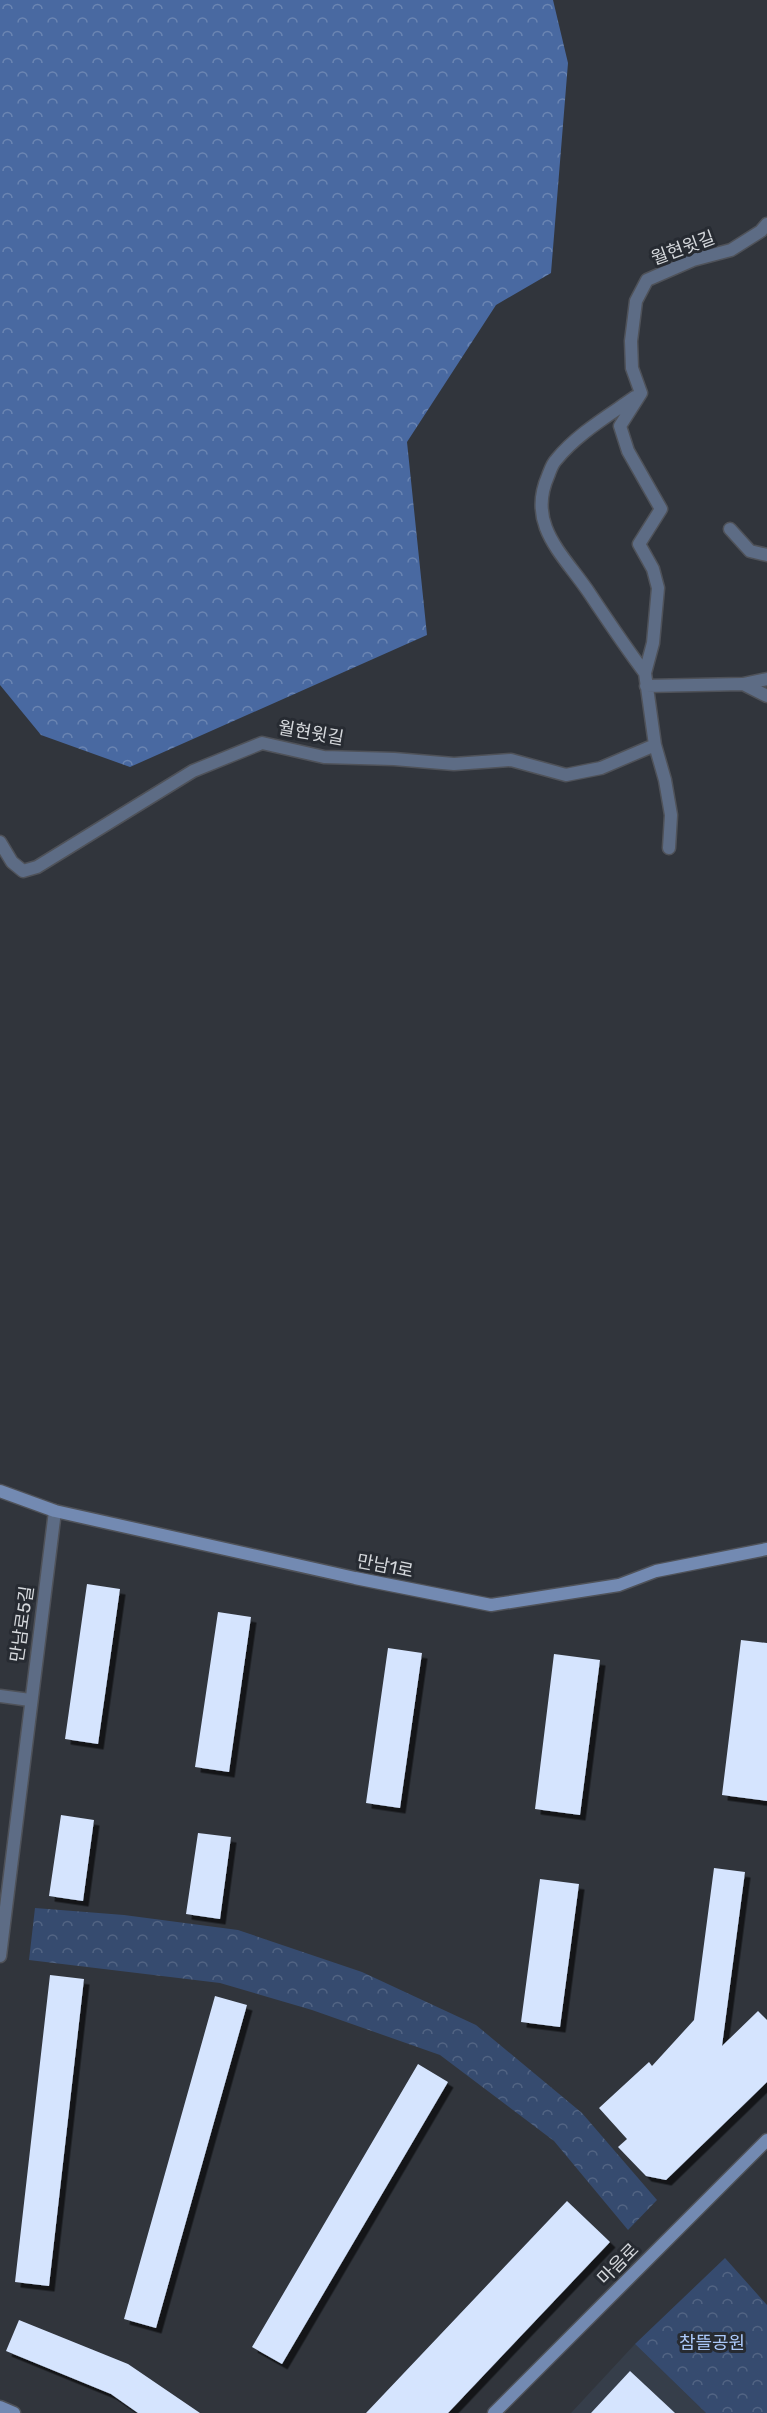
<svg xmlns="http://www.w3.org/2000/svg" width="767" height="2413" font-family="Rubik,'Noto Sans KR',sans-serif">
  <style>
    .built { fill: #363e4a }
    .forest { fill: url(#forest-crowns) }
    .park { fill: url(#park-crowns) }
    .building { fill: #d5e4fe; filter: url(#shadow) }
    .lines { fill: none; stroke-linecap: round; stroke-linejoin: round }
    .street-casing { stroke: #4f5259; stroke-width: 15 }
    .secondary-casing { stroke: #4f5259; stroke-width: 15 }
    .street { stroke: #5d6c85; stroke-width: 12 }
    .secondary { stroke: #738ab2; stroke-width: 12 }
    .labels { text-anchor: middle; stroke-width: 6; stroke-linejoin: round; paint-order: stroke }
    .street-label { font-size: 18px; fill: #d5d8dc; stroke: #272b32 }
    .park-label { font-size: 18px; fill: #acc9fa; stroke: #272b32 }
  </style>
  <defs>
    <pattern id="forest-crowns" width="20" height="18" patternUnits="userSpaceOnUse" patternTransform="scale(1.5)"><rect width="20" height="18" fill="#4969a1"/><path d="M2 6a3 3 0 1 1 6 0M12 15a3 3 0 1 1 6 0" fill="none" stroke="#6b85b2"/></pattern>
    <pattern id="park-crowns" width="20" height="18" patternUnits="userSpaceOnUse" patternTransform="scale(1.5)"><rect width="20" height="18" fill="#364b6f"/><path d="M2 6a3 3 0 1 1 6 0M12 15a3 3 0 1 1 6 0" fill="none" stroke="#526483"/></pattern>
    <filter id="shadow"><feDropShadow dx="5.5" dy="5.5" stdDeviation="0" flood-color="#0009"/></filter>
  </defs>
  <rect width="100%" height="100%" fill="#31353c"/>
  <path class="built" d="M 635,2344 L 706,2413 L 571,2413 Z"/>
  <path class="forest" d="M 0,0 L 553,0 L 568,63 L 551,273 L 496,305 L 407,442 L 427,635 L 130,767 L 41,735 L 0,685 Z"/>
  <path class="park" d="M 35,1908 L 124,1915 L 238,1930 L 362,1972 L 476,2025 L 582,2113 L 657,2200 L 628,2230 L 554,2141 L 440,2055 L 312,2010 L 220,1983 L 29,1960 Z
    M 725,2258 L 767,2305 L 767,2413 L 706,2413 L 635,2344 Z"/>
  <path class="building" d="M 87,1584 L 120,1589 L 98,1744 L 65,1739 Z
    M 218,1612 L 251,1617 L 229,1772 L 195,1767 Z
    M 741,1640 L 767,1643 L 767,1801 L 722,1795 Z
    M 388,1648 L 422,1653 L 400,1808 L 366,1803 Z
    M 554,1654 L 600,1660 L 580,1815 L 535,1809 Z
    M 61,1815 L 94,1820 L 83,1901 L 49,1896 Z
    M 198,1833 L 231,1837 L 220,1919 L 186,1914 Z
    M 714,1868 L 745,1872 L 722,2046 L 758,2011 L 767,2020 L 767,2082 L 666,2180 L 646,2176 L 618,2147 L 627,2139 L 599,2108 L 649,2062 L 652,2066 L 694,2020 Z
    M 540,1879 L 579,1884 L 560,2027 L 521,2022 Z
    M 50,1975 L 84,1979 L 49,2286 L 15,2282 Z
    M 215,1996 L 247,2005 L 156,2328 L 124,2319 Z
    M 418,2064 L 448,2082 L 282,2364 L 252,2347 Z
    M 567,2201 L 610,2242 L 448,2413 L 366,2413 Z
    M 19,2320 L 128,2364 L 200,2413 L 138,2413 L 111,2394 L 6,2351 Z
    M 630,2371 L 675,2413 L 591,2413 Z"/>
  <g class="lines">
    <defs>
      <path id="street" d="M 635,397 C 608,416 577,434 556,460 C 552,464 550,471 548,476 C 526,526 565,556 590,594 C 608,621 626,648 645,673
        M 730,529 L 750,551 L 767,555
        M 743,684 L 767,679
        M 646,686 L 743,684 L 767,696
        M 0,842 L 12,862 L 23,871 L 37,867 L 193,771 L 262,743 L 324,757 L 394,759 L 454,764 L 511,760 L 566,775 L 601,768 L 655,745
        M 669,848 L 671,815 L 665,780 L 655,745 L 645,673 L 653,643 L 658,588 L 653,569 L 639,544 L 661,509 L 628,451 L 620,426 L 641,393 L 632,368 L 631,341 L 636,301 L 647,280 L 693,260 L 731,250 L 761,231 L 767,224
        M 0,1696 L 30,1700
        M 0,1956 L 55,1511"/>
      <path id="secondary" d="M 0,1491 L 55,1511 L 355,1578 L 491,1605 L 619,1585 L 656,1571 L 767,1549
        M 0,2407 L 14,2413
        M 494,2413 L 767,2140"/>
    </defs>
    <use href="#street" class="street-casing"/>
    <use href="#secondary" class="secondary-casing"/>
    <use href="#street" class="street"/>
    <use href="#secondary" class="secondary"/>
  </g>
  <g class="labels">
    <g class="street-label">
      <text transform="translate(683 248) rotate(-20)" y="6">월현윗길</text>
      <text transform="translate(311 733) rotate(10)" y="6">월현윗길</text>
      <text transform="translate(385 1566) rotate(11)" y="6">만남1로</text>
      <text transform="translate(22 1624) rotate(-82)" y="6">만남로5길</text>
      <text transform="translate(618 2264) rotate(-45)" y="6">마음로</text>
    </g>
    <g class="park-label">
      <text x="712" y="2349">참뜰공원</text>
    </g>
  </g>
</svg>
